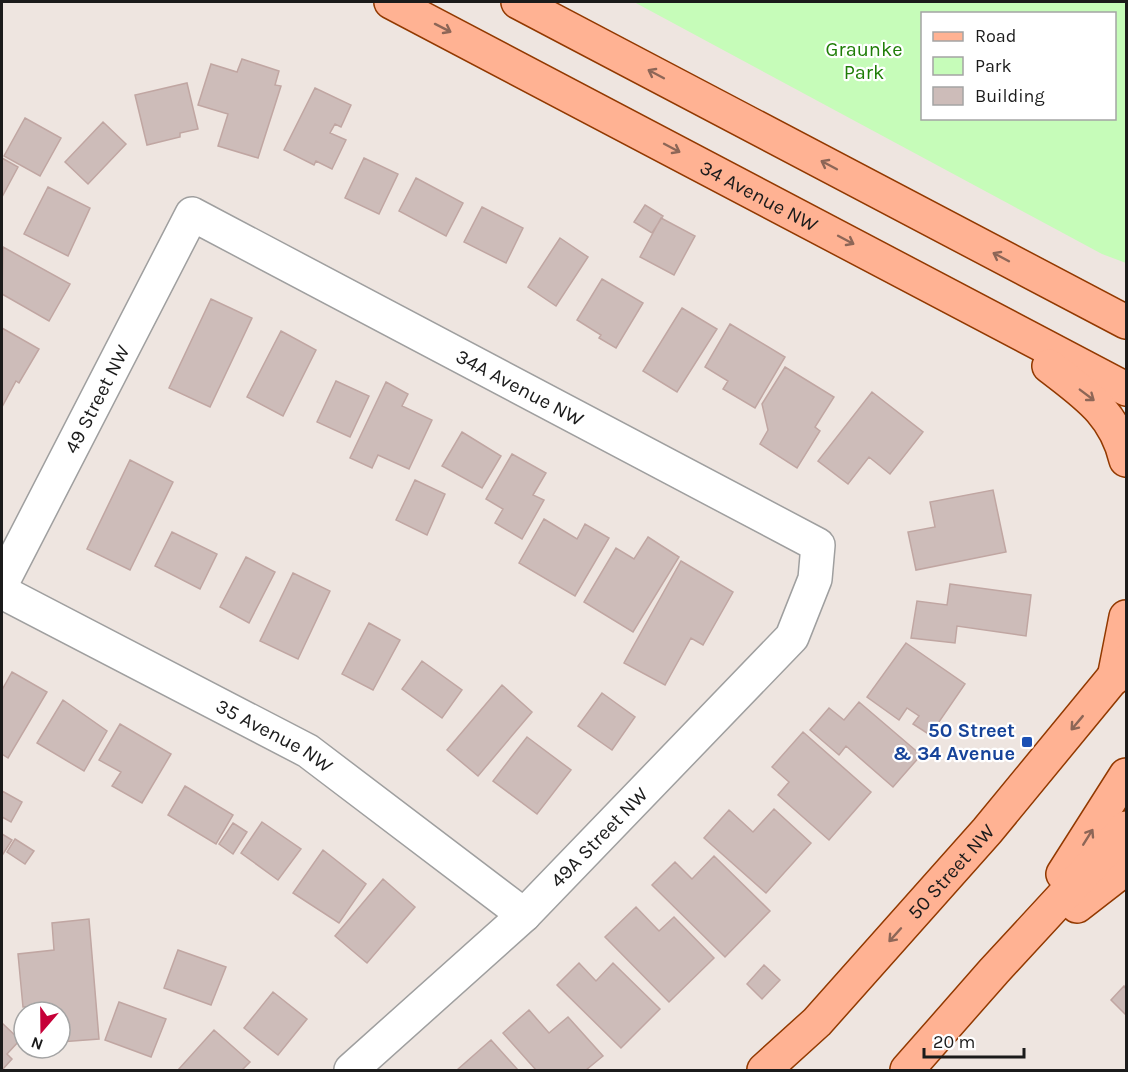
<svg xmlns="http://www.w3.org/2000/svg" width="1128" height="1072" font-family="Karla,sans-serif">
  <style>
    .park { fill: #c6fcb9; fill-rule: evenodd }
    .building { fill: #cdbcb9; stroke: #c0a6a2; stroke-width: 1.5 }
    .lines { fill: none; stroke-linecap: round; stroke-linejoin: round }
    .minor-casing { stroke: #9f9f9f; stroke-width: 36 }
    .major-casing { stroke: #923900; stroke-width: 36 }
    .minor { stroke: #fff; stroke-width: 33 }
    .major { stroke: #ffb293; stroke-width: 33 }
    .oneway { stroke: #8d6657 }
    .transit-dot { fill: #1a4fb4; stroke: #fff; stroke-width: 2 }
    .labels { text-anchor: middle; stroke-width: 4.5; stroke-linejoin: round; paint-order: stroke }
    .park-label { font-size: 20px; fill: #1e7d06; stroke: #fff }
    .street-label { font-size: 20px; fill: #1b1b1b; stroke: #fff }
    .transit-label { font-size: 20px; font-weight: bold; fill: #164399; stroke: #fff; text-anchor: end }
  </style>
  <rect width="100%" height="100%" fill="#eee5e0"/>
  <path class="park" d="M 634,2 L 1126,2 L 1126,263 L 1102,254 ZM 922,14 L 1114,14 L 1114,118 L 922,118 Z"/>
  <path class="building" d="M 242,59 L 279,71 L 275,85 L 281,86 L 258,158 L 218,146 L 228,114 L 198,105 L 211,64 L 237,72 Z
    M 187,83 L 198,129 L 180,133 L 180,137 L 147,145 L 135,95 Z
    M 315,88 L 351,105 L 341,127 L 335,124 L 330,133 L 346,140 L 332,169 L 316,161 L 314,165 L 284,150 Z
    M 25,118 L 61,138 L 40,176 L 4,156 Z
    M 103,122 L 126,144 L 88,184 L 65,162 Z
    M 2,158 L 18,167 L 2,197 Z
    M 364,158 L 398,174 L 379,214 L 345,198 Z
    M 416,178 L 463,203 L 446,236 L 399,211 Z
    M 48,187 L 90,208 L 68,256 L 24,234 Z
    M 645,205 L 663,216 L 652,233 L 634,222 Z
    M 482,207 L 523,228 L 506,263 L 464,242 Z
    M 661,218 L 695,236 L 674,275 L 640,257 Z
    M 560,238 L 588,257 L 556,306 L 528,287 Z
    M 3,247 L 70,284 L 49,321 L 2,294 Z
    M 602,279 L 643,303 L 616,348 L 599,338 L 601,335 L 577,320 Z
    M 211,299 L 252,318 L 210,407 L 169,388 Z
    M 682,308 L 717,329 L 677,392 L 643,371 Z
    M 730,324 L 785,357 L 755,408 L 723,389 L 728,381 L 705,367 Z
    M 2,328 L 39,349 L 19,383 L 16,381 L 2,407 Z
    M 281,331 L 316,350 L 283,416 L 247,397 Z
    M 785,367 L 834,397 L 815,427 L 820,431 L 797,468 L 760,444 L 768,430 L 762,404 Z
    M 336,381 L 369,396 L 350,437 L 317,422 Z
    M 386,382 L 408,394 L 402,406 L 432,420 L 409,469 L 378,455 L 372,468 L 350,458 Z
    M 872,392 L 923,432 L 890,474 L 869,457 L 848,484 L 818,461 Z
    M 462,432 L 501,456 L 482,488 L 442,466 Z
    M 512,454 L 546,473 L 533,495 L 544,500 L 522,539 L 495,523 L 503,509 L 486,499 Z
    M 130,460 L 173,482 L 130,570 L 87,549 Z
    M 415,480 L 445,494 L 427,535 L 396,520 Z
    M 993,490 L 1006,552 L 916,570 L 908,532 L 935,527 L 930,502 Z
    M 544,519 L 577,539 L 585,524 L 609,538 L 575,596 L 519,563 Z
    M 172,532 L 217,554 L 200,589 L 155,566 Z
    M 648,537 L 679,557 L 633,632 L 584,602 L 616,548 L 634,559 Z
    M 246,557 L 275,572 L 249,623 L 220,607 Z
    M 681,561 L 733,592 L 703,645 L 691,638 L 665,685 L 624,663 Z
    M 293,573 L 330,591 L 298,659 L 260,641 Z
    M 950,584 L 1031,595 L 1026,636 L 957,626 L 955,643 L 911,638 L 917,601 L 947,605 Z
    M 369,623 L 400,640 L 373,690 L 342,674 Z
    M 906,643 L 965,684 L 930,735 L 913,724 L 919,716 L 907,708 L 899,720 L 867,697 Z
    M 422,661 L 462,690 L 442,718 L 402,689 Z
    M 12,672 L 47,692 L 8,758 L 2,754 L 2,690 Z
    M 502,685 L 532,712 L 478,776 L 447,750 Z
    M 602,693 L 635,717 L 612,750 L 578,726 Z
    M 63,700 L 107,731 L 84,771 L 37,743 Z
    M 859,702 L 921,755 L 893,787 L 846,746 L 839,755 L 810,730 L 829,708 L 844,720 Z
    M 120,724 L 171,754 L 142,803 L 112,786 L 121,772 L 99,760 Z
    M 803,732 L 871,792 L 829,840 L 778,795 L 789,782 L 772,767 Z
    M 527,737 L 571,770 L 537,814 L 493,781 Z
    M 185,786 L 233,815 L 216,844 L 168,815 Z
    M 2,791 L 22,802 L 11,822 L 2,817 Z
    M 774,809 L 811,843 L 766,893 L 704,838 L 729,810 L 753,832 Z
    M 262,822 L 301,849 L 278,880 L 241,853 Z
    M 233,823 L 247,832 L 233,854 L 219,844 Z
    M 2,834 L 12,840 L 3,854 L 2,852 Z
    M 15,839 L 34,851 L 25,864 L 7,852 Z
    M 323,850 L 366,884 L 339,923 L 293,893 Z
    M 714,856 L 770,911 L 725,957 L 652,885 L 675,862 L 692,879 Z
    M 383,879 L 415,907 L 367,963 L 335,936 Z
    M 636,907 L 659,931 L 674,917 L 714,958 L 669,1002 L 605,937 Z
    M 89,919 L 99,1039 L 60,1042 L 60,1012 L 50,1012 L 50,1005 L 23,1007 L 18,954 L 54,950 L 52,923 Z
    M 178,950 L 226,967 L 211,1005 L 164,988 Z
    M 579,963 L 596,981 L 613,963 L 660,1009 L 621,1048 L 557,985 Z
    M 764,965 L 780,980 L 762,999 L 747,984 Z
    M 1124,986 L 1126,989 L 1126,1015 L 1111,1000 Z
    M 273,992 L 307,1019 L 278,1055 L 244,1028 Z
    M 119,1002 L 166,1019 L 151,1057 L 105,1040 Z
    M 529,1010 L 549,1033 L 568,1017 L 603,1056 L 586,1070 L 536,1070 L 503,1033 Z
    M 2,1023 L 20,1040 L 7,1054 L 12,1059 L 2,1070 Z
    M 214,1030 L 250,1062 L 242,1070 L 178,1070 Z
    M 491,1040 L 518,1070 L 457,1070 Z"/>
  <g class="lines">
    <defs>
      <g id="minor">
        <path id="s1" d="M 2,583 L 192,214 L 818,545 L 815,579 L 792,637 L 524,915 L 351,1070"/>
        <path id="s2" d="M 2,592 L 308,751 L 524,915"/>
      </g>
      <g id="major">
        <path id="s3" d="M 391,2 L 1126,389"/>
        <path d="M 518,2 L 1126,322"/>
        <path d="M 1049,366 C 1085,394 1115,413 1126,460"/>
        <path d="M 1114,678 L 1126,617"/>
        <path d="M 1063,874 L 1126,775"/>
        <path d="M 1077,906 L 1126,868"/>
        <path id="s4" d="M 764,1070 L 817,1022 L 987,831 L 1126,662"/>
        <path d="M 907,1070 L 994,971 L 1126,828"/>
      </g>
    </defs>
    <use href="#minor" class="minor-casing"/>
    <use href="#major" class="major-casing"/>
    <use href="#minor" class="minor"/>
    <use href="#major" class="major"/>
  </g>
  <defs><path id="oneway-shaft" d="M-6 0H5M1.5-3L5.5 0L1.5 3" fill="none" stroke-width="1.6" stroke-linecap="round" stroke-linejoin="round" transform="scale(1.5)"/></defs>
  <g class="oneway">
    <use href="#oneway-shaft" transform="translate(443 28) rotate(27)"/>
    <use href="#oneway-shaft" transform="translate(656 74) rotate(-152)"/>
    <use href="#oneway-shaft" transform="translate(672 148) rotate(28)"/>
    <use href="#oneway-shaft" transform="translate(829 165) rotate(-152)"/>
    <use href="#oneway-shaft" transform="translate(846 240) rotate(28)"/>
    <use href="#oneway-shaft" transform="translate(1001 257) rotate(-152)"/>
    <use href="#oneway-shaft" transform="translate(1087 395) rotate(37)"/>
    <use href="#oneway-shaft" transform="translate(1077 723) rotate(130)"/>
    <use href="#oneway-shaft" transform="translate(1088 837) rotate(-58)"/>
    <use href="#oneway-shaft" transform="translate(895 935) rotate(132)"/>
  </g>
  <rect class="transit-dot" x="1021" y="736" width="12" height="12" rx="3"/>
  <g class="labels">
    <g class="park-label">
      <text x="864" y="56">Graunke<tspan x="864" dy="23">Park</tspan></text>
    </g>
    <g class="street-label">
      <text dy="7" stroke="none"><textPath href="#s3" startOffset="416">34 Avenue NW</textPath></text>
      <text dy="7" stroke="none"><textPath href="#s1" startOffset="786">34A Avenue NW</textPath></text>
      <text dy="7" stroke="none"><textPath href="#s1" startOffset="207">49 Street NW</textPath></text>
      <text dy="7" stroke="none"><textPath href="#s2" startOffset="308">35 Avenue NW</textPath></text>
      <text transform="translate(599 837) rotate(-46)" y="7">49A Street NW</text>
      <text dy="7" stroke="none"><textPath href="#s4" startOffset="273">50 Street NW</textPath></text>
    </g>
    <g class="transit-label">
      <text x="1015" y="737">50 Street<tspan x="1015" dy="23">&amp; 34 Avenue</tspan></text>
    </g>
  </g>
  <rect width="1128" height="1072" fill="none" stroke="#1b1b1b" stroke-width="6"/>
  <rect x="921" y="12" width="195" height="108" fill="#ffffff" stroke="#a4a4a4" stroke-width="1.5"/>
  <rect x="933" y="32" width="30" height="9" fill="#ffb293" stroke="#a4a4a4" stroke-width="1.5"/>
  <text x="975" y="42" font-size="18" fill="#1b1b1b">Road</text>
  <rect x="933" y="57" width="30" height="18" fill="#c6fcb9" stroke="#a4a4a4" stroke-width="1.5"/>
  <text x="975" y="72" font-size="18" fill="#1b1b1b">Park</text>
  <rect x="933" y="87" width="30" height="18" fill="#cdbcb9" stroke="#a4a4a4" stroke-width="1.5"/>
  <text x="975" y="102" font-size="18" fill="#1b1b1b">Building</text>
  <g transform="translate(42 1030) rotate(200)"><circle r="28" fill="#ffffff" stroke="#a4a4a4" stroke-width="1.5"/>
  <path d="M0-4.5L10 22L0 15L-10 22Z" fill="#c60038"/>
  <text y="-9" font-size="16" font-weight="bold" text-anchor="middle" fill="#1b1b1b">N</text>
  </g>
  <path d="M924 1048v9h100v-9" fill="none" stroke="#1b1b1b" stroke-width="3"/>
  <text x="933" y="1048" font-size="18" fill="#1b1b1b" stroke="#ffffff" stroke-width="4.5" paint-order="stroke">20 m</text>
</svg>
